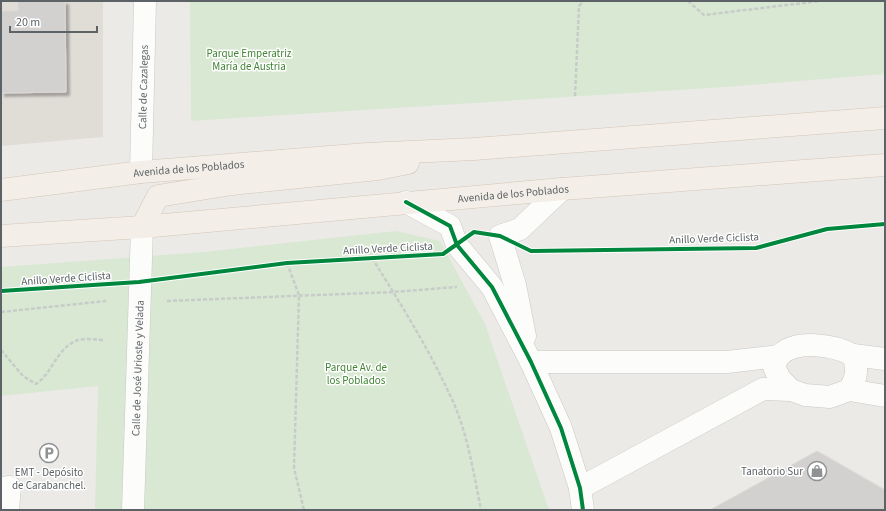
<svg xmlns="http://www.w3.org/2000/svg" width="886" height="511" font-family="'Source Sans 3',sans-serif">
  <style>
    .education { fill: #e0dcd6 }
    .green { fill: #d8e8d2 }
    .building { fill: #d3d1d0; stroke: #dcd9d6; filter: url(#shadow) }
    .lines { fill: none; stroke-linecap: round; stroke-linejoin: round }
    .minor-casing { stroke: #c8c8c8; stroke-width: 23 }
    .major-casing { stroke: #d4c5b5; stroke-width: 23 }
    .path { stroke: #c8ccc9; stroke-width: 2.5; stroke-dasharray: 4 2; stroke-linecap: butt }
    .minor { stroke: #fcfcfb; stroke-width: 22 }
    .major { stroke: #f3efe8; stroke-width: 22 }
    .cycleway-casing { stroke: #fff; stroke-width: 6 }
    .cycleway { stroke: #00873e; stroke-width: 4 }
    .labels { text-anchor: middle; stroke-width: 3; stroke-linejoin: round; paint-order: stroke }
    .park-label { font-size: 11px; fill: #408434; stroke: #fff }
    .street-label { font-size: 11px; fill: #5c6265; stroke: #fff }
    .poi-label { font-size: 11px; fill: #5c6265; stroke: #fff; text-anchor: end }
  </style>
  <defs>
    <filter id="shadow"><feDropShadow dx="3.5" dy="3.5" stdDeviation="1" flood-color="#0004"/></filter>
  </defs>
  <rect width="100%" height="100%" fill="#eceae7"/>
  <path class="education" d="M 1,1 L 103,1 L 103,137 L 1,146 Z"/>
  <path class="green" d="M 190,1 L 885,1 L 885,74 L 725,87 L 191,121 Z
    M 396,231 L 440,241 L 485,324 L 549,510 L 95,510 L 98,386 L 1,396 L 1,267 L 204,252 Z"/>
  <path class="building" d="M 18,1 L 65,1 L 66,92 L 1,93 L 1,11 L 18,11 Z
    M 817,451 L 885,490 L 885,510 L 710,510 Z"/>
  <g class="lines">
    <defs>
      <g id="minor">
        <path id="s1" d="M 141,172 L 145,1"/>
        <path d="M 406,202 L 450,226 L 457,245 L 492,287 L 531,362 L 561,428 L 580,488 L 583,510"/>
        <path d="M 525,336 L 515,285 L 500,236 L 520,229 L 562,189"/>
        <path d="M 853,355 L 885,359"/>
        <path d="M 531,362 L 727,362 L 779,356"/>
        <path d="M 849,390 C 857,378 858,369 853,355 C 834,345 797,339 780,355 C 777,358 776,363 774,367 L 780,379 L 791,390 L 805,395 L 830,397 L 849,390 L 885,396"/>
        <path d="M 1,488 L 10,487 L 8,510"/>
        <path d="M 580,488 L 763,389 L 791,390"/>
        <path id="s2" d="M 133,510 L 142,227"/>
      </g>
      <g id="major">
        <path id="s3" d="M 1,190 L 141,172 L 367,154 L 474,149 L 885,118"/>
        <path d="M 142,227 L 158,196 L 232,184 L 378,169 L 408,163"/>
        <path id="s4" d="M 1,236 L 142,227 L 562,189 L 885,165"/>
      </g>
    </defs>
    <use href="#minor" class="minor-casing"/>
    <use href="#major" class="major-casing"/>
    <path class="path" d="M 688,1 L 704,15 L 820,1
      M 575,96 L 579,6 L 584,1
      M 372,258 C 399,301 427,346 449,393 C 467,429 473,470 481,510
      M 287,263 L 299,295 L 294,468 L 304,510
      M 167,301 L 393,292 L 457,287
      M 1,312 L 106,301
      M 1,350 L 23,376 L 36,384 C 53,373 56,348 78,340 C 85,338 97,340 105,340"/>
    <use href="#minor" class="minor"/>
    <use href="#major" class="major"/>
    <defs>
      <path id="cycleway" d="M 406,202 L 450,226 L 457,245 L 492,287 L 531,362 L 561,428 L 580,488 L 583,510
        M 1,291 L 139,282 L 287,263 L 443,254 L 474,232 L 500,236 L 531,251 L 756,248 L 827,229 L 885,224"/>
    </defs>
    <use href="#cycleway" class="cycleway-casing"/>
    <use href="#cycleway" class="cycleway"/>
  </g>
  <defs>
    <symbol id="parking-ring" viewBox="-11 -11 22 22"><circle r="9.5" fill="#fff" stroke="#8e9292" stroke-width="1.5"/><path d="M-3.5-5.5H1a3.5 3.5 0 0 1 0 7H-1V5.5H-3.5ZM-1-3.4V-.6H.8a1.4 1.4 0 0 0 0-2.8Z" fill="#8e9292"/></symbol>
    <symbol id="shop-ring" viewBox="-11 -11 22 22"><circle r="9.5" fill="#fff" stroke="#8e9292" stroke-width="1.5"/><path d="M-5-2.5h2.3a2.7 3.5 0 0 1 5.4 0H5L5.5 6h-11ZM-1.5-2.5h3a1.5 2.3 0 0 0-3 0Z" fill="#8e9292"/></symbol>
  </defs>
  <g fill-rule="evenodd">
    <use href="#parking-ring" x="38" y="442" width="22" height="22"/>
    <use href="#shop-ring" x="806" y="460" width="22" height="22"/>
  </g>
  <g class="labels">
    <g class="park-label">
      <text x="249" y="57">Parque Emperatriz<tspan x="249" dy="13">María de Austria</tspan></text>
      <text x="356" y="371">Parque Av. de<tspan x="356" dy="13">los Poblados</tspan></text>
    </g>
    <g class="street-label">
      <text dy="4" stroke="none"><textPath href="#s1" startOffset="85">Calle de Cazalegas</textPath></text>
      <text dy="4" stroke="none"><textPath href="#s3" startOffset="189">Avenida de los Poblados</textPath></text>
      <text dy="4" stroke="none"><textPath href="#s4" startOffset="514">Avenida de los Poblados</textPath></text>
      <text transform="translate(714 238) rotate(-2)" y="4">Anillo Verde Ciclista</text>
      <text transform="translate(388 248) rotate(-3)" y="4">Anillo Verde Ciclista</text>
      <text transform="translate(66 278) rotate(-4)" y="4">Anillo Verde Ciclista</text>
      <text dy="4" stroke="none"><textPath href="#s2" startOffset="142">Calle de José Urioste y Velada</textPath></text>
    </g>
    <g class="poi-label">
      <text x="803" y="475">Tanatorio Sur</text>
      <text x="49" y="476" text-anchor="middle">EMT - Depósito<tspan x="49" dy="13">de Carabanchel.</tspan></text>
    </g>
  </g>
  <rect width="886" height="511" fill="none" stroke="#5c6265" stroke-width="4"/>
  <path d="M10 26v6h87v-6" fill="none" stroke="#5c6265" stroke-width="2"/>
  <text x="16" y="26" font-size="12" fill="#5c6265" stroke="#ffffff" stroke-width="3" paint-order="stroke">20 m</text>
</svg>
